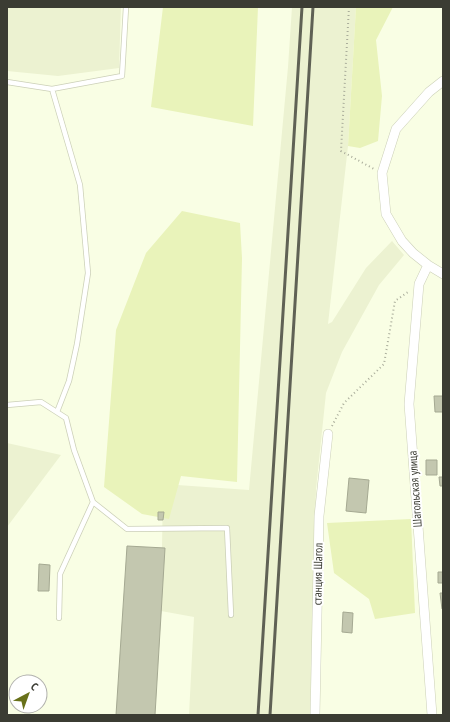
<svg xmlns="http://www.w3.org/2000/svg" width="450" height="722" font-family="'PT Sans Narrow',sans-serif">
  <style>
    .built { fill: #ecf2d1 }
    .green { fill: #e9f3ba }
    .building { fill: #c3c7af; stroke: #a5a992 }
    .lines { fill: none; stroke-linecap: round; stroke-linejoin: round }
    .lane-casing { stroke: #ccd0b8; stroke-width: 6 }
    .street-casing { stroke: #ccd0b8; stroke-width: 10 }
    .path { stroke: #aaad9b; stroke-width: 2; stroke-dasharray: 1 3; stroke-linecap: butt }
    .lane { stroke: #fff; stroke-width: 4.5 }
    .street { stroke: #fff; stroke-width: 9 }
    .rail { stroke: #5f6155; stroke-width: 3 }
    .labels { text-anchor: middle; stroke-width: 4; stroke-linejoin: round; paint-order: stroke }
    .street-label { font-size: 12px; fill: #3b3c33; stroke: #fff }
  </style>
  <rect width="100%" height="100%" fill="#f9fee4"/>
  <path class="built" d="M 7,7 L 121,7 L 119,68 L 58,76 L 7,71 Z
    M 292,7 L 356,7 L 348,146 L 328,324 L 332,322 L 366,268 L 392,241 L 404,255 L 379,285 L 342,352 L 326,393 L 316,489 L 310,715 L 189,715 L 194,617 L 161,611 L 163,484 L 249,490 L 288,67 Z
    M 7,443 L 61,455 L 7,527 Z"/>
  <path class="green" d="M 163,7 L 258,7 L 253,126 L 151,107 Z
    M 356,7 L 393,7 L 376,40 L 382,96 L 378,141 L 360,148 L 348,146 Z
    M 182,211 L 240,223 L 242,258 L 237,482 L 181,476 L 169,519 L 142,514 L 104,487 L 116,330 L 146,253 Z
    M 411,519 L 415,613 L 375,619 L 369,599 L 334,573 L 327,523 Z"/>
  <path class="building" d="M 434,396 L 443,396 L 443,412 L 435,412 Z
    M 426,460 L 437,460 L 437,475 L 426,475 Z
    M 439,477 L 443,477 L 443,486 L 440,486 Z
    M 349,478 L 369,480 L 366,513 L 346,511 Z
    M 158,512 L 164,512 L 163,520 L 158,520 Z
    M 127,546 L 165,548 L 155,715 L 116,715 Z
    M 39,564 L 50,565 L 49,591 L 38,591 Z
    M 438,572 L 443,572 L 443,583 L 438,583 Z
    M 440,593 L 443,593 L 443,609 L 442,609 Z
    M 343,612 L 353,613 L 352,633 L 342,632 Z"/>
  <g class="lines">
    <defs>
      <path id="lane" d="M 7,82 L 52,89 L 80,185 L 88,273 L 77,344 L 69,381 L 57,412
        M 52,89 L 122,76 L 126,7
        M 7,405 L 41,402 L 66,418 L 74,450 L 93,502 L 127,529 L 227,528 L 231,615
        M 59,618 L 60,574 L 93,502"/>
      <path id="street" d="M 443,81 L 429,92 L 396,129 L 382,173 L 386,214 L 402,241 L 413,253 L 428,265 L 443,274
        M 428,265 L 419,284 L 409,404 L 432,715
        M 315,715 L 319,516 L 328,434"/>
    </defs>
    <use href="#lane" class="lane-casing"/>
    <use href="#street" class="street-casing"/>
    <path class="path" d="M 349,7 L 341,151 L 374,169
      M 332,426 L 344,403 L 384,364 L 395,301 L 408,292"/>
    <use href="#lane" class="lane"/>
    <use href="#street" class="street"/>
    <path class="rail" d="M 258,715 L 302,7
      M 270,715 L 313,7"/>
  </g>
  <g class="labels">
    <g class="street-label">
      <text transform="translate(415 489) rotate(-94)" y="4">Шагольская улица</text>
      <text transform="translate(318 574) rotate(-89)" y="4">станция Шагол</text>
    </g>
  </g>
  <rect width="450" height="722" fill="none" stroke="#3b3c33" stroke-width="16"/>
  <g transform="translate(28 694) rotate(41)"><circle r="19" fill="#ffffff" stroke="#b1b1ad"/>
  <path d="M0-3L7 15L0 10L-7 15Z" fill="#68711a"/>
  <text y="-6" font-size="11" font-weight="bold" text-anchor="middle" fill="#3b3c33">С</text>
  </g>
</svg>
